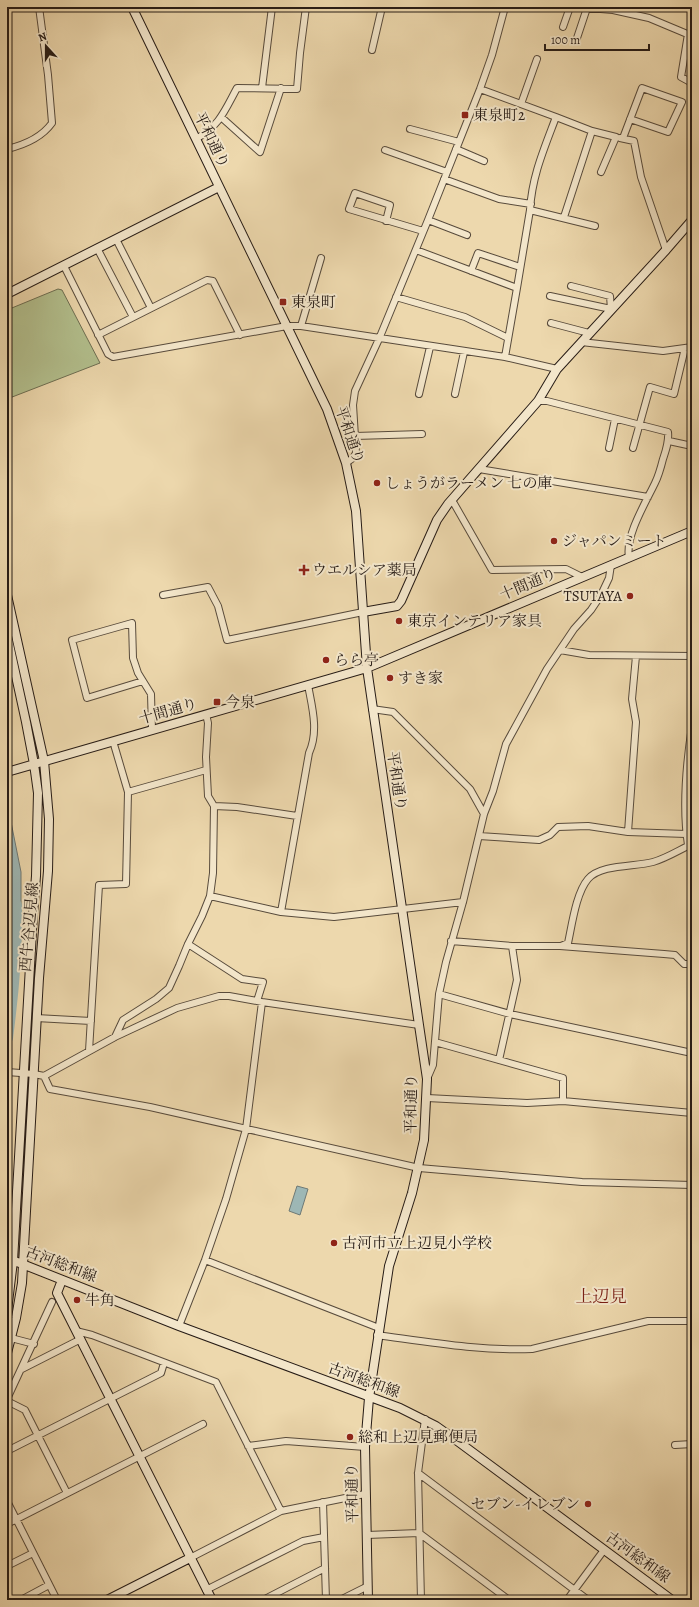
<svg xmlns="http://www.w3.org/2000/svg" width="699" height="1607" font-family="Alegreya,'Noto Serif JP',serif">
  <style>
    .green { fill: #b3c08e; stroke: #6d6e52 }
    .water { fill: #9db7b5; stroke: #6e7975 }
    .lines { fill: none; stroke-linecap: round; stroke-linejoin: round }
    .river { stroke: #9db7b5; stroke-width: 12 }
    .street-casing { stroke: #584b3c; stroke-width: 8 }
    .secondary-casing { stroke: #271c16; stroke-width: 10 }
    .street { stroke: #f3e6ca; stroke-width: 6 }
    .secondary { stroke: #f3e6ca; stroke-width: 8 }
    .poi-dot { fill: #8f2418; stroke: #f3e6ca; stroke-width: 1.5 }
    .labels { text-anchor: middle; stroke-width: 4; stroke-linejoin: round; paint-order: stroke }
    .poi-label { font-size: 15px; fill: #271c16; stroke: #f3e6ca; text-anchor: start }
    .street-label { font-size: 15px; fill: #271c16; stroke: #f3e6ca }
    .quarter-label { font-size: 17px; fill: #7a1f14; stroke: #f3e6ca }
  </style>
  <rect width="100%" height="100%" fill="#edd8ad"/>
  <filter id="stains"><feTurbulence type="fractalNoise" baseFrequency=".005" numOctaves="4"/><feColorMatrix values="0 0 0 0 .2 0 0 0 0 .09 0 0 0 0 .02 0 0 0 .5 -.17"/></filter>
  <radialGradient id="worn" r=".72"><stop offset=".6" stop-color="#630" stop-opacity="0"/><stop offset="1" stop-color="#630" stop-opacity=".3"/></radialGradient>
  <path class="green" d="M 58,289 L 62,290 L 100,363 L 7,399 L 7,310 Z"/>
  <path class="water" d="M 7,802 L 21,872 L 21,916 L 16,920 L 9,912 L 7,878 L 10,878 L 7,870 Z
    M 297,1186 L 308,1189 L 300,1215 L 289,1211 Z"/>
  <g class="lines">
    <path class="river" d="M 7,1038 C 13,993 17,949 16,905"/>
    <defs>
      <path id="street" d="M 576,7 L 613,10 L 649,18 L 692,36
        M 563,27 L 570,7
        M 688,34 L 681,77 L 692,83
        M 577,38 L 587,8
        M 372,50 L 382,7
        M 262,88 L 272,7
        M 480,89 L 556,117
        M 521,104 L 537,59
        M 221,117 L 260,152 L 281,88
        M 410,129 L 459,142
        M 620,138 L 634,141 L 641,177 L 666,250
        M 623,138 L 642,88 L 682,102 L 668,132 L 630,119
        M 196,139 C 220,125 224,112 237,88 L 297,89 L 300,53 L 306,7
        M 7,149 C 24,145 42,137 52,123 L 48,75 L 39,7
        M 456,149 L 484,161
        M 385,150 L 447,172
        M 444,179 L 499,199 L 531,204
        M 530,210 C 532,176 544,149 556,117 L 592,131
        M 564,217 L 592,131 L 616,137 L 601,172
        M 428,220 L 467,235
        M 386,221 L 390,205 L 355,193 L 349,209 L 423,231
        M 116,239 L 151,308
        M 97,248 L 133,317
        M 416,250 L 517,288 L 505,357
        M 64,266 L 108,354 L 113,357 L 287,326 L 301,326 L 505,357 L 557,369
        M 471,271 L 478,253 L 520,267
        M 517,288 L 530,210 L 595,226
        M 550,296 L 611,309 L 610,296 L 571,286
        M 396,297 L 465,317 L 508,338
        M 551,323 L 589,333
        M 301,326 L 321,258
        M 98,335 L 207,280 L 213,281 L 240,335
        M 581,342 L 663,351 L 692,347
        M 419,394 L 430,347
        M 455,394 L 464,352
        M 538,401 L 547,401 L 668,432 C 669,442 666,450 663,459 C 661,467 659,475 655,483 C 646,502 625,536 629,557
        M 355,436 L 422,434
        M 669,441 L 692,446
        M 609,448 L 615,419
        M 633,448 L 650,387 L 674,394 L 685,348
        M 346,463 L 353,458 L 356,453 L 353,405 L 355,391 L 379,339 L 428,220 L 480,89 L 492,55 L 505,7
        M 479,469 L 648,497
        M 452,500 L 492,570 L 566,569 L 582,577
        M 163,595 L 208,587 L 218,606 L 227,640 L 363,612
        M 560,650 L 589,655 L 692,656
        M 143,681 L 87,698 L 72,640 L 132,623 L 133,658 L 138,673 L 151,694 L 152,730
        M 372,709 L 393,712 L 470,789 L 484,814
        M 113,741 L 128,792 L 206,770
        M 214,806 L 237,807 L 297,816
        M 628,832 L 686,834
        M 479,836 L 539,840 L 550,835 L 558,827 L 588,826 L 628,832 L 636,722 L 632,699 L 636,656
        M 688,845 C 682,806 686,765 692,726
        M 210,896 L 281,912 L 334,917 L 463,902
        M 281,912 L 309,753 C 319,731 312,707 308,685
        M 451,941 L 512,946 L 560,946 L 664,954 L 675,955 L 684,964 L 692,964
        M 188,944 L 242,979 L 263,982 L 257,1001
        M 561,946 L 568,943 C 572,925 576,893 588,879 C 601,864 635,867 653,862 C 667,858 679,850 692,844
        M 439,994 L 510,1014 L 692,1053
        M 36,1018 L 91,1021
        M 115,1037 L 123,1020 L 156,999 L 169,988 L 179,966 L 188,944 L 202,916 L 210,896 L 213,873 L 214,806 L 208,796 L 206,757 L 208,723 L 206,714
        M 435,1042 L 563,1078 L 563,1101
        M 89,1051 L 99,885 L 126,884 L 128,792
        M 499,1060 L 517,980 L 512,946
        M 7,1072 L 34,1074 L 44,1076 L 115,1037 L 177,1008 L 219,996 L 229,996 L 262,1002 L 419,1025
        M 44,1076 L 50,1089 L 150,1107 L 419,1168 L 582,1182 L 692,1185
        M 427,1079 L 433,1065 L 439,994 L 446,962 L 463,902 L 484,814 L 493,791 L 506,744 L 547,669 L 574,629 L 591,610 L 601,595 L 609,578 L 611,565
        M 427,1098 L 527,1103 L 563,1101 L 692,1113
        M 205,1260 L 379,1328
        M 179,1326 L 205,1260 L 226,1199 L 246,1129 L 262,1002
        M 76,1331 L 92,1335 L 216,1382 L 281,1511
        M 377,1335 C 429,1342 480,1351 532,1349 L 648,1321 L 692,1321
        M 11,1338 L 34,1344
        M 22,1369 L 81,1339
        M 7,1399 L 52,1302
        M 7,1401 L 25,1410 L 67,1493
        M 675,1445 L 692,1444
        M 248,1446 L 286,1441 L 365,1447
        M 7,1447 L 11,1449 L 161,1373 L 164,1363
        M 418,1473 L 588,1600
        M 7,1501 L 57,1600
        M 323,1502 L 326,1600
        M 7,1524 L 203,1424
        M 367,1535 L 419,1533 L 509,1600
        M 190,1558 L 281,1511 L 365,1494
        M 7,1566 L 33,1553
        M 206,1590 L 303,1541 L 324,1537
        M 21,1600 L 49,1585
        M 263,1600 L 325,1568
        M 340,1600 L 368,1586
        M 421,1600 L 418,1473 L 425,1419
        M 567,1600 L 604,1550"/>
      <path id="secondary" d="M 132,7 L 327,409 L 346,463 L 356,511 L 367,668 L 419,1025 L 427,1079 L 424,1140 L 412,1193 L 389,1266 L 369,1398 L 365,1447 L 368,1600
        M 7,294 L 219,187
        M 7,595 L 44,761 L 49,819 L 48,871 L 39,978 L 22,1283 L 16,1318 L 7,1353
        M 363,612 L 397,606 L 401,601 L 437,520 L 448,504 L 538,401 L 557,369 L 666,250 L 692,220
        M 7,635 L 26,722 L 34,764 L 38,793 L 36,876 L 33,914 L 13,1261 L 7,1311
        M 7,772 L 367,668 L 692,531
        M 7,1258 L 179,1326 L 400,1408 L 436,1426 L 460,1443 L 672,1600
        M 62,1280 L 57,1293 L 212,1600
        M 107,1600 L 190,1558"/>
    </defs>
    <use href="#street" class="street-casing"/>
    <use href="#secondary" class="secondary-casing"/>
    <use href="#street" class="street"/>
    <use href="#secondary" class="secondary"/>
  </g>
  <g class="poi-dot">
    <rect x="461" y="111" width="8" height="8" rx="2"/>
    <rect x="279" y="298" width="8" height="8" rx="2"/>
    <circle cx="377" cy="483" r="4"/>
    <circle cx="554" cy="541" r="4"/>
    <path d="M302 564h4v4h4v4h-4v4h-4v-4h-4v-4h4z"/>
    <circle cx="630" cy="596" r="4"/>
    <circle cx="399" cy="621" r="4"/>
    <circle cx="326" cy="660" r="4"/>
    <circle cx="390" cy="678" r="4"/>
    <rect x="213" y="698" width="8" height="8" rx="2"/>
    <circle cx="334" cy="1243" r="4"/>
    <circle cx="77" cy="1300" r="4"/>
    <circle cx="350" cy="1437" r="4"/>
    <circle cx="588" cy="1504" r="4"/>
  </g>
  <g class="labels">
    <g class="poi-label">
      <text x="473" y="120">東泉町2</text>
      <text x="291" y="307">東泉町</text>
      <text x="385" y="488">しょうがラーメン 七の庫</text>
      <text x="562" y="546">ジャパンミート</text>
      <text x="312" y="575">ウエルシア薬局</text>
      <text x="622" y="601" text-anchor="end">TSUTAYA</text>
      <text x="407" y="626">東京インテリア家具</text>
      <text x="334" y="665">らら亭</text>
      <text x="398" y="683">すき家</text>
      <text x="225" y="707">今泉</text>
      <text x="342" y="1248">古河市立上辺見小学校</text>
      <text x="85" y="1305">牛角</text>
      <text x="358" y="1442">総和上辺見郵便局</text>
      <text x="580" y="1509" text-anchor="end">セブン-イレブン</text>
    </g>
    <g class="street-label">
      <text transform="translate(212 140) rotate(64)" y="5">平和通り</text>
      <text transform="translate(350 435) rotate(71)" y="5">平和通り</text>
      <text transform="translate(528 584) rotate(-23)" y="5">十間通り</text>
      <text transform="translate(168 711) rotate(-16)" y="5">十間通り</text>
      <text transform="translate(397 781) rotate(82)" y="5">平和通り</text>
      <text transform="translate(29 927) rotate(-85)" y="5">西牛谷辺見線</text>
      <text transform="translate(411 1104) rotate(-89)" y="5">平和通り</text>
      <text transform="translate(61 1264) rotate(21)" y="5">古河総和線</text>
      <text transform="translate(364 1380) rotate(20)" y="5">古河総和線</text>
      <text transform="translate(352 1493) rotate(-91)" y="5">平和通り</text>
      <text transform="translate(638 1557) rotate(36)" y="5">古河総和線</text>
    </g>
    <g class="quarter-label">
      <text x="601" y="1302">上辺見</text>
    </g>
  </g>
  <rect width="699" height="1607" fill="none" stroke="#edd8ad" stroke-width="24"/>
  <rect x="8" y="8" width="683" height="1591" fill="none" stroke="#271c16" stroke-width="2"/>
  <rect x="12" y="12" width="675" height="1583" fill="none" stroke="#271c16"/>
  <g transform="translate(46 46) rotate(339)" stroke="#f3e6ca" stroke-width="3" paint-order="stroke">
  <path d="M0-3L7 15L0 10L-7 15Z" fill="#271c16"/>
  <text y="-6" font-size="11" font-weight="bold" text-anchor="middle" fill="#271c16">N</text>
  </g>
  <path d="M545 44v6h104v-6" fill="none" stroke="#271c16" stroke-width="2"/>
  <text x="551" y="44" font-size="12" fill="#271c16" stroke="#f3e6ca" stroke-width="3" paint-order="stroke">100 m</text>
  <rect width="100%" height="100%" filter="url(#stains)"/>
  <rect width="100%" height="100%" fill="url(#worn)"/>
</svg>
